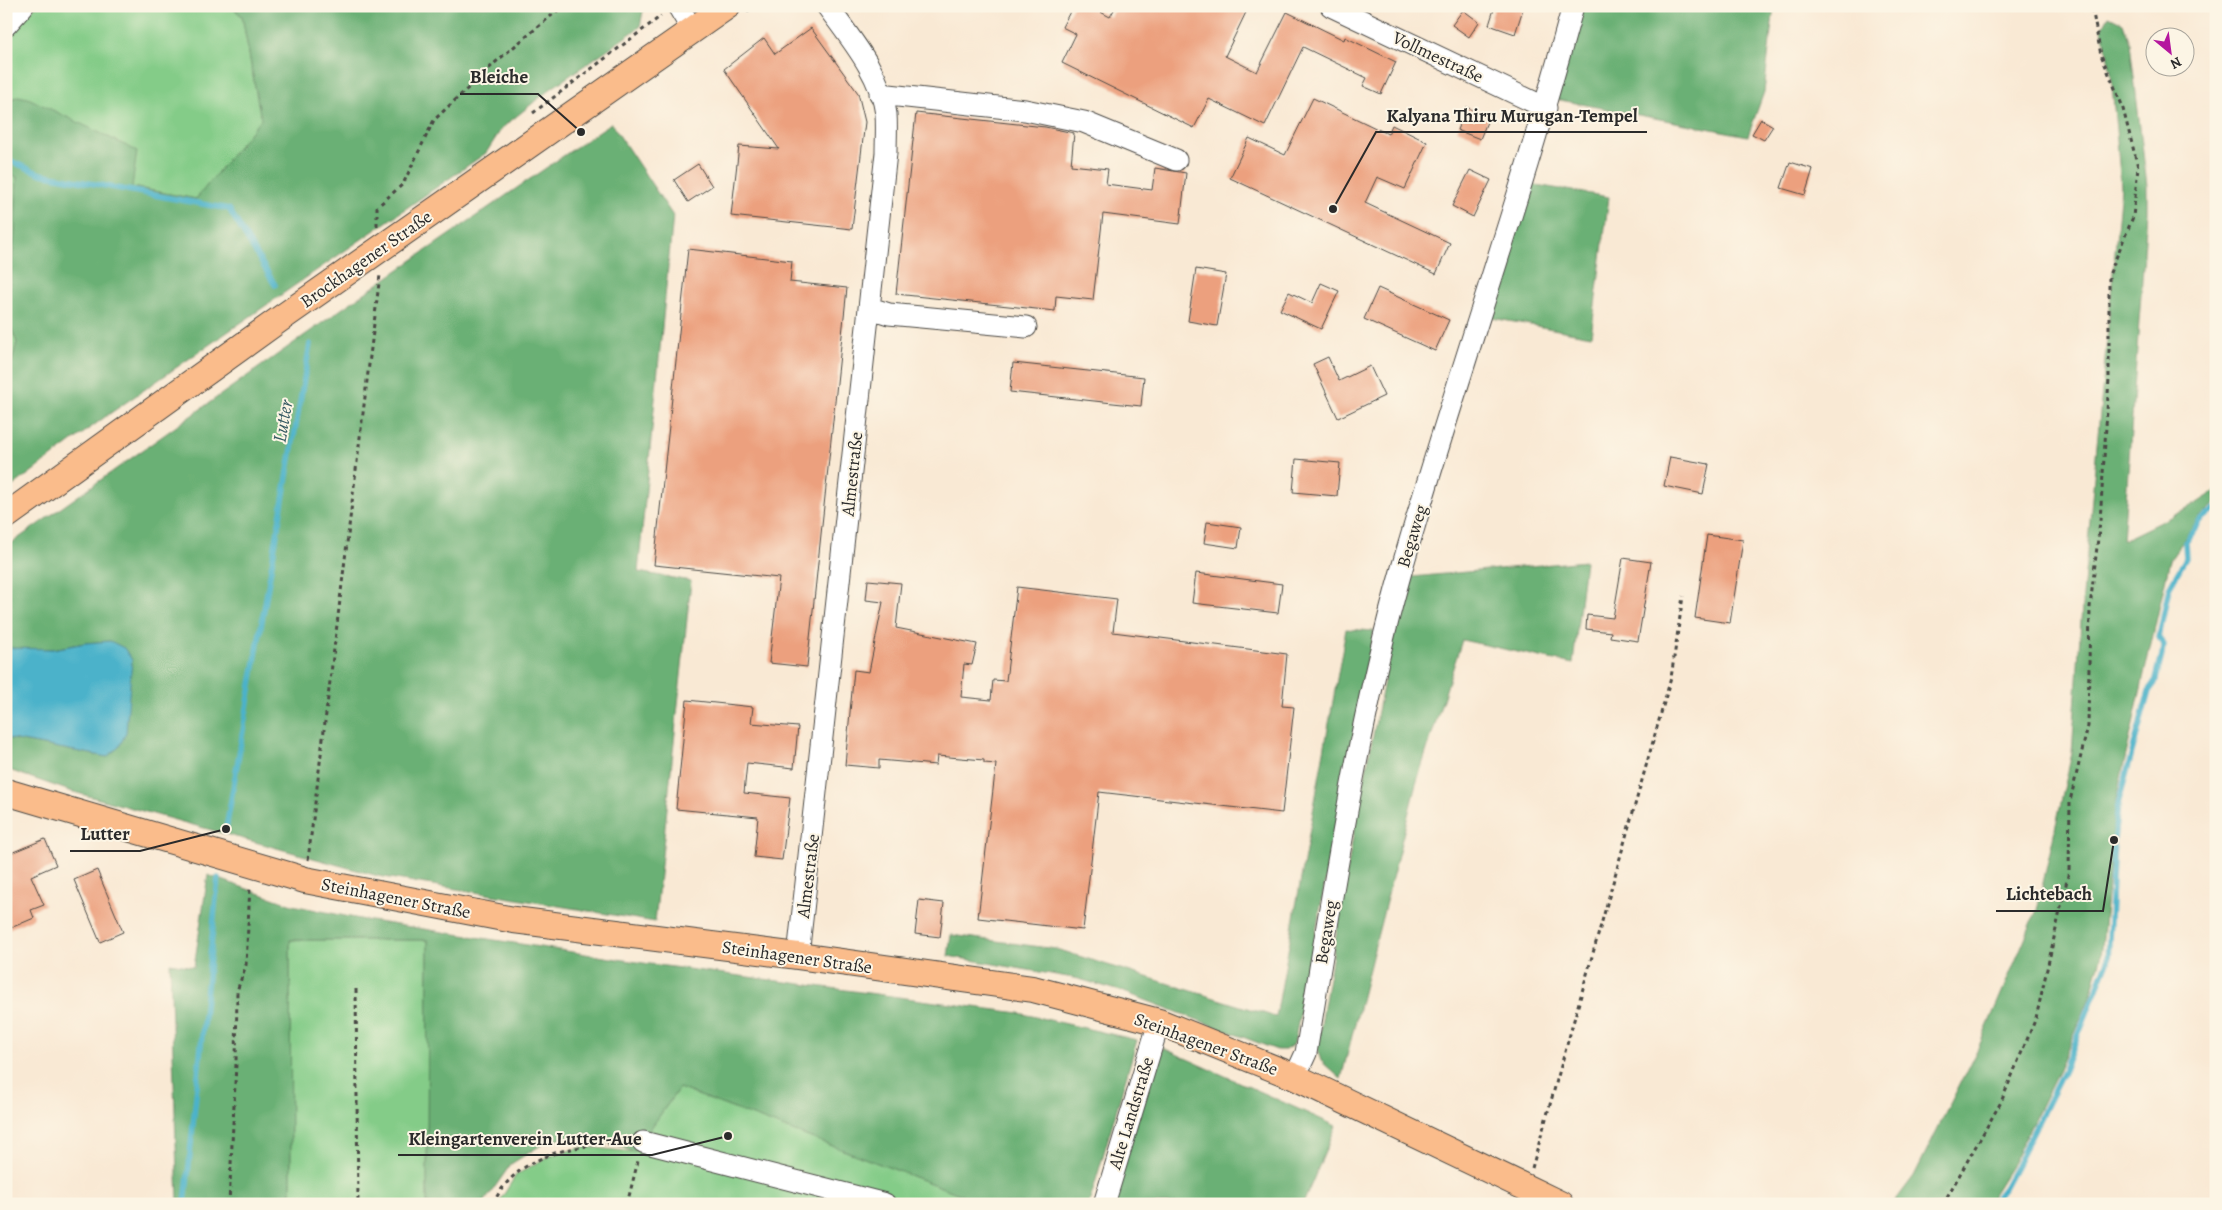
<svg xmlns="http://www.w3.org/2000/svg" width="2222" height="1210" font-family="Alegreya,serif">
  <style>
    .green { fill: #84cc88; stroke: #587c5a }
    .forest { fill: #6bb074; stroke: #4b6e50 }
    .water { fill: #4bb2ca; stroke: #3b6e7a }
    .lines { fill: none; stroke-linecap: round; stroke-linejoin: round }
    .stream { stroke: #4bb2ca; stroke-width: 5.5 }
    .building { fill: #eca07e }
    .minor-casing { stroke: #4a4844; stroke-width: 23 }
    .major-casing { stroke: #4a4844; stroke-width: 28 }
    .path { stroke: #4a4844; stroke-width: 3; stroke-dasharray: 4 4; stroke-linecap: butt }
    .minor { stroke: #fff; stroke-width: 21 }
    .major { stroke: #fabc8b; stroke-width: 26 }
    .labels { text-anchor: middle; stroke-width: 4; stroke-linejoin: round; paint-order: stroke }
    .street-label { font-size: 18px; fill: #2b2b2b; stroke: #fcf5e5 }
    .water-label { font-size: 19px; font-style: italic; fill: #365a63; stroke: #fcf5e5 }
    .leader { fill: none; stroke: #2b2b2b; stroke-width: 2 }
    .callout-dot { fill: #2b2b2b; stroke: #fcf5e5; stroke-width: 2 }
    .callout-label { font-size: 19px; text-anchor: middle; font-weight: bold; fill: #2b2b2b; stroke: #fcf5e5; stroke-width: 4; stroke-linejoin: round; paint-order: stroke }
  </style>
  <rect width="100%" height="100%" fill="#fcf5e5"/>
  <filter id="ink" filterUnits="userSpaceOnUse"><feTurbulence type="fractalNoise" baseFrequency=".02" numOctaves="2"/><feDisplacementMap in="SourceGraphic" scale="10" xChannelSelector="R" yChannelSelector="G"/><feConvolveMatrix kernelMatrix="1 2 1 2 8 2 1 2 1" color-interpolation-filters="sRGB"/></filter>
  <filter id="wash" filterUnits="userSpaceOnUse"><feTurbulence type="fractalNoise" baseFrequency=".0096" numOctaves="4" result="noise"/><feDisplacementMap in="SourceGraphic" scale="20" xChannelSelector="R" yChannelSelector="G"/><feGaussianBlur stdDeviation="1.12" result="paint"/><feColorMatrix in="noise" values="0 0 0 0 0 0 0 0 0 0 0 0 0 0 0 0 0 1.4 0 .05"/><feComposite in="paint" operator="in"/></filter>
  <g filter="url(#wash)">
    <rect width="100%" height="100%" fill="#f9e9d4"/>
    <path class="green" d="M 35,6 L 231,6 L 242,16 L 261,119 L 196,199 L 132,187 L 18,96 L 6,102 L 6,38 Z
      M 6,171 L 17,177 L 15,233 L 7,318 L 17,342 L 6,385 Z
      M 290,940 L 428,940 L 427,1204 L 291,1204 Z
      M 679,1088 L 986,1204 L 498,1204 L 516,1175 L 551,1155 L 584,1147 L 634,1152 Z"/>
    <path class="forest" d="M 231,6 L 644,6 L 640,27 L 549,90 L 502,128 L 486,153 L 105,417 L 6,491 L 6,385 L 17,342 L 7,318 L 15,233 L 17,177 L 6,171 L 6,102 L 18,96 L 28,98 L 137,151 L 132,187 L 196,199 L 261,119 L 242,16 Z
      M 1583,6 L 1774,6 L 1764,92 L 1748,136 L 1555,99 Z
      M 2109,16 L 2123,23 L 2130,43 L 2147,186 L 2147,212 L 2123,540 L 2189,508 L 2216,491 L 2216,503 L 2199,518 L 2170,560 L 2116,799 L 2101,958 L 2090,997 L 2059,1070 L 2011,1166 L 1987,1204 L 1893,1204 L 1914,1176 L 1979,1046 L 2037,910 L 2072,753 L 2082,606 L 2121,187 L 2111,73 L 2102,29 Z
      M 611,123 L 673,216 L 638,572 L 691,581 L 655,922 L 378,876 L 70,791 L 6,769 L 6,738 L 107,757 L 110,641 L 85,643 L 53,649 L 6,648 L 6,547 L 343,308 Z
      M 1530,184 L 1609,197 L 1591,336 L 1492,318 Z
      M 1585,561 L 1573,664 L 1462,640 L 1416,784 L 1341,1079 L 1321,1061 L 1317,1048 L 1355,825 L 1394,632 L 1412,577 Z
      M 1346,629 L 1374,631 L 1294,1044 L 1285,1050 L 1277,1050 L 1124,992 L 1079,979 L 948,956 L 951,935 L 1056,949 L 1276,1017 Z
      M 208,875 L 292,905 L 365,920 L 650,964 L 1019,1013 L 1137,1040 L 1089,1204 L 986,1204 L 679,1088 L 634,1152 L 585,1133 L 546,1142 L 511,1164 L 483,1204 L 427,1204 L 428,940 L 290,940 L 291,1204 L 178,1204 L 170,963 L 194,967 Z
      M 1163,1048 L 1336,1126 L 1303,1204 L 1113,1204 L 1151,1068 Z"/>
    <path class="water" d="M 110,641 L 124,648 L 132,660 L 126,733 L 119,747 L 107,757 L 6,738 L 6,648 L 53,649 L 85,643 Z"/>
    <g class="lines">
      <path class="stream" d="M 6,159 L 41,174 L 229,209 L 275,285
        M 226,829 L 310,344
        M 185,1204 L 218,878
        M 1991,1204 L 2004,1188 L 2016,1166 L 2064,1070 L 2108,961 L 2114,840 L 2118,804 L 2149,691 L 2155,683 L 2162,655 L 2163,645 L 2159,637 L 2169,588 L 2186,558 L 2185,543 L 2199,522 L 2216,508"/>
    </g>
    <g id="blocks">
      <path class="building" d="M 1073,6 L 1089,6 L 1110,17 L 1116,6 L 1249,6 L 1225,56 L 1257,72 L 1287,12 L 1344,40 L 1345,37 L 1396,62 L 1381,94 L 1363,86 L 1367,78 L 1303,47 L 1265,126 L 1209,99 L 1194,128 L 1062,63 L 1076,34 L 1062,27 Z
        M 1495,6 L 1524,6 L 1515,34 L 1489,25 Z
        M 1463,10 L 1479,22 L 1469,37 L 1452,25 Z
        M 811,28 L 858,93 L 865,122 L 852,229 L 731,216 L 739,146 L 779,149 L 724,69 L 764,38 L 775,54 Z
        M 1313,98 L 1388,134 L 1392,125 L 1427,142 L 1405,189 L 1377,177 L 1365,203 L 1450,243 L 1436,274 L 1230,178 L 1249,138 L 1285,155 Z
        M 1466,107 L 1489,117 L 1480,139 L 1457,130 Z
        M 916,113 L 1045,127 L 1074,133 L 1071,165 L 1108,169 L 1106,184 L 1152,190 L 1155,168 L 1186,173 L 1180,224 L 1103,214 L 1093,300 L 1056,296 L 1055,311 L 896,294 Z
        M 1761,119 L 1773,126 L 1764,140 L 1752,134 Z
        M 1790,162 L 1813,169 L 1805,195 L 1781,188 Z
        M 698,164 L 712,186 L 688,202 L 674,180 Z
        M 1470,170 L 1491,180 L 1473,217 L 1452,206 Z
        M 688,249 L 792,261 L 790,282 L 847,288 L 807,667 L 769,663 L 779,578 L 654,565 Z
        M 1196,269 L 1226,274 L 1217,326 L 1188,321 Z
        M 1321,283 L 1339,291 L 1321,329 L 1280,310 L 1289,292 L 1312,303 Z
        M 1378,288 L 1449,320 L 1435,351 L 1364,319 Z
        M 1328,357 L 1339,381 L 1370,366 L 1384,396 L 1338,418 L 1313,364 Z
        M 1013,363 L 1144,377 L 1141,406 L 1010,392 Z
        M 1670,457 L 1709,464 L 1703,494 L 1664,486 Z
        M 1296,459 L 1340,463 L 1337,496 L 1293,492 Z
        M 1207,522 L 1241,527 L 1238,548 L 1204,543 Z
        M 1707,535 L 1743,540 L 1730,623 L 1695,618 Z
        M 1623,558 L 1651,562 L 1638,641 L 1610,637 L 1611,632 L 1586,629 L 1587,615 L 1613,618 Z
        M 1196,573 L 1282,584 L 1278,613 L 1192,603 Z
        M 868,580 L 901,583 L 896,628 L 977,644 L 972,665 L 964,664 L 961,697 L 991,700 L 993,680 L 1006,681 L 1017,587 L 1117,599 L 1113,632 L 1287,654 L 1282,706 L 1294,707 L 1282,813 L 1099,792 L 1083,930 L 978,918 L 996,764 L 984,763 L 984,760 L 937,756 L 936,765 L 879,760 L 879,768 L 845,765 L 854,670 L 869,672 L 883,602 L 866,600 Z
        M 687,700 L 753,707 L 751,723 L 798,727 L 794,768 L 747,763 L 744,793 L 790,798 L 782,860 L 754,857 L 758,817 L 676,809 Z
        M 45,839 L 56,865 L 31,876 L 44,905 L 31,910 L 34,918 L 6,930 L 6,855 Z
        M 97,870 L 123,932 L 100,942 L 74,880 Z
        M 919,900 L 944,903 L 940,937 L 915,934 Z"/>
    </g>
  </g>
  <g filter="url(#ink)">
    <use href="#blocks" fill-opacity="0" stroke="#4a4844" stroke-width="1"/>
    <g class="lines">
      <defs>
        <path id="minor" d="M 678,6 L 693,31
          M 1331,6 L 1546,108
          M 6,25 L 23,6
          M 880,94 L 1025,110 L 1084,122 L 1176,160
          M 870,308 L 889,314 L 1026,327
          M 798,956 L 886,153 C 886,141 887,127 886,114 C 881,74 850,38 827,6
          M 1295,1077 L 1306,1053 C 1333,891 1357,727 1402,568 C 1456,380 1522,195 1573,6
          M 643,1142 L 885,1204
          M 1104,1204 L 1159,1022"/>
        <path id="major" d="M 6,516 L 280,319 L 727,6
          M 6,792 L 305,880 L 514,920 L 798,956 L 1033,989 L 1159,1022 L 1295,1077 L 1560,1204"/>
      </defs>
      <use href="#minor" class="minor-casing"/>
      <use href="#major" class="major-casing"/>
      <path class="path" d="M 747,11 L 755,6
        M 533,113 L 661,16
        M 377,226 L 377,207 L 403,184 L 434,120 L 498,60 L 563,6
        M 308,860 L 380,275
        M 356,989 L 358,1204
        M 1532,1168 L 1671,678 L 1683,596
        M 229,1204 L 236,1064 L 237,991 L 246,965 L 250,886
        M 493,1204 C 516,1154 576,1144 626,1143
        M 627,1204 L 638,1161
        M 1943,1204 L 2001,1102 L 2036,1018 L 2069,871 L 2070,801 L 2088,726 L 2090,607 L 2100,521 L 2109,379 L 2109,275 L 2133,217 L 2138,167 L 2122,105 L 2101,55 L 2092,8"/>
      <use href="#minor" class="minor"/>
      <use href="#major" class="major"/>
    </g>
  </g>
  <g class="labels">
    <g class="street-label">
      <text transform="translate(1438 57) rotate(25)" y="6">Vollmestraße</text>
      <text transform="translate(366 259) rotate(-35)" y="6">Brockhagener Straße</text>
      <text transform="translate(852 474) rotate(-84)" y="6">Almestraße</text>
      <text transform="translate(1412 536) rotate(-73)" y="6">Begaweg</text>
      <text transform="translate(808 876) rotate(-83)" y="6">Almestraße</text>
      <text transform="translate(396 898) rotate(11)" y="6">Steinhagener Straße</text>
      <text transform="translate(1326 932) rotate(-81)" y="6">Begaweg</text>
      <text transform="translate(797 957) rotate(8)" y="6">Steinhagener Straße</text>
      <text transform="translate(1206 1044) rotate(20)" y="6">Steinhagener Straße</text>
      <text transform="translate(1131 1113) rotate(-73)" y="6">Alte Landstraße</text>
    </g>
    <g class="water-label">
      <text transform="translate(282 421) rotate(-80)" y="7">Lutter</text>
    </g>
  </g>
  <path class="leader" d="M581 132L538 94H460M1333 209L1376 132H1647M226 829L140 851H70M2114 840L2103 911H1996M728 1136L652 1155H398"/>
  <g class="callout-dot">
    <circle cx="581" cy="132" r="5"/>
    <circle cx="1333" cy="209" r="5"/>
    <circle cx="226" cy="829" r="5"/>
    <circle cx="2114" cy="840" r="5"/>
    <circle cx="728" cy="1136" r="5"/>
  </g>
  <g class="callout-label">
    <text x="499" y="83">Bleiche</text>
    <text x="1512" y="122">Kalyana Thiru Murugan-Tempel</text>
    <text x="105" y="840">Lutter</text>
    <text x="2049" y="900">Lichtebach</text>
    <text x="525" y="1145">Kleingartenverein Lutter-Aue</text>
  </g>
  <rect width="2222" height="1210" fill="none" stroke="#fcf5e5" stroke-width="25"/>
  <g transform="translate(2170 52) rotate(151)"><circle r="24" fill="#fcf5e5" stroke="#a8a49b"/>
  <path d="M0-4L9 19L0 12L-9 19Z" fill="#b5179e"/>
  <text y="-8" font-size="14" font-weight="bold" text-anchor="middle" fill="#2b2b2b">N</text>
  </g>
</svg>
